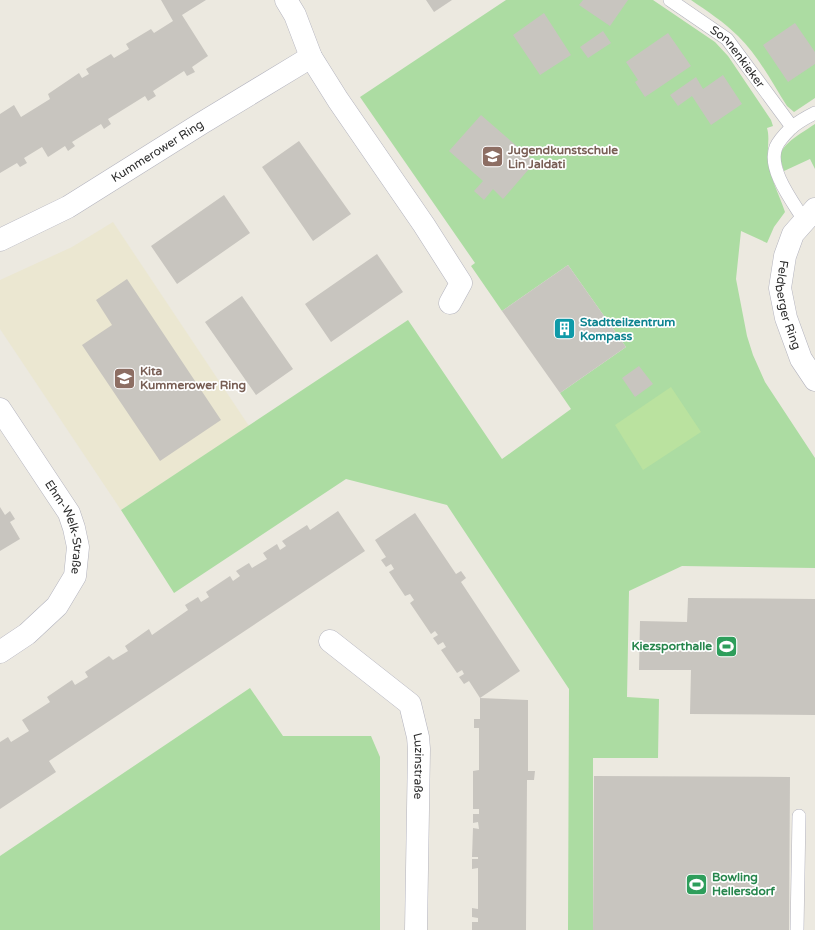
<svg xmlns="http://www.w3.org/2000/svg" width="815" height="930" font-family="'Varela Round',sans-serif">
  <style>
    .education { fill: #ebe7d1 }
    .green { fill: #acdca2 }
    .pitch { fill: #bae29f }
    .building { fill: #c8c5bf }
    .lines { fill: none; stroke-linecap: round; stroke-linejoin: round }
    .service-casing { stroke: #b3b3be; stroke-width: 14 }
    .minor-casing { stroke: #b3b3be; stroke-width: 23 }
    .service { stroke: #fff; stroke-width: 13 }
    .minor { stroke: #fff; stroke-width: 22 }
    .labels { text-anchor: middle; stroke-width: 3.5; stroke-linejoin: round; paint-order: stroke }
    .street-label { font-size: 12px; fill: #2c2c2c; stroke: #fff }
    .education-label { font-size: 12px; font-weight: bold; fill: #785e54; stroke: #fff; text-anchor: start }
    .culture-label { font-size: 12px; font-weight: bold; fill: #0d838f; stroke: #fff; text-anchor: start }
    .leisure-label { font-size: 12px; font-weight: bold; fill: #27864d; stroke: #fff; text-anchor: end }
  </style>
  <rect width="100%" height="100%" fill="#ece9e0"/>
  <path class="education" d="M 113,222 L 249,426 L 121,510 L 0,329 L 0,280 L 72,247 Z"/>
  <path class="green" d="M 506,0 L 653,0 L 715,42 L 728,56 L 771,120 L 773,126 L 767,128 C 770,138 767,148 768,159 C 770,178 779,194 785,212 L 774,227 L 767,243 L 741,231 L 736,279 L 747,336 L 753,355 L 765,382 L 815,458 L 815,568 L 682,566 L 629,591 L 627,697 L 659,699 L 658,758 L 593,758 L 593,930 L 568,930 L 569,689 L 447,505 L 346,479 L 174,593 L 121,510 L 408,320 L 502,459 L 571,409 L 560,393 L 626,347 L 568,265 L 502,311 L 471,266 L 475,263 L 360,97 Z
    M 691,0 L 815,0 L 815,98 L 794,112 L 787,106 C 772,83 758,55 738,36 C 724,22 707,11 691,0 Z
    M 815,124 L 815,169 L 810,159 L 784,171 C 783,167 780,161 780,156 C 782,143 805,131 815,124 Z
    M 250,688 L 283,736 L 371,736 L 380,757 L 380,930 L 0,930 L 0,856 Z"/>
  <path class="pitch" d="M 671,387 L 701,432 L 643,470 L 615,425 Z"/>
  <path class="building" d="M 161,0 L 206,0 L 182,15 L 208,56 L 192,67 L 195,72 L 187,76 L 184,71 L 153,91 L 156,96 L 148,101 L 145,96 L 108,119 L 111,124 L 104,129 L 101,124 L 72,142 L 75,146 L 68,151 L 65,146 L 48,157 L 42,147 L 24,158 L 27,163 L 20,167 L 17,163 L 0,173 L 0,114 L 14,105 L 21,117 L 50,99 L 48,94 L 79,73 L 82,78 L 89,74 L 86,69 L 111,54 L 114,58 L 129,49 L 126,44 L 151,29 L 154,33 L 173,21 Z
    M 426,0 L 452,0 L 434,12 Z
    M 583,0 L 628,0 L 610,26 L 579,5 Z
    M 544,13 L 571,55 L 540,75 L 513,35 Z
    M 795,23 L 815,52 L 815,64 L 788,82 L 763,45 Z
    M 603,31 L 611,43 L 588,58 L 580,47 Z
    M 668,33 L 691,66 L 645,97 L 635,82 L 638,80 L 626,62 Z
    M 723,75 L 742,104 L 711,125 L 692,96 L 678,106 L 670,95 L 696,77 L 703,89 Z
    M 481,115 L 535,162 L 503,199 L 493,189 L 484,200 L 474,191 L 483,181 L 449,151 Z
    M 299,141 L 351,214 L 313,241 L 262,167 Z
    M 224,195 L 250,233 L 177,284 L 151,246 Z
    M 377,254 L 403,292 L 331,342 L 305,304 Z
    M 568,265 L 626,347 L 560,393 L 502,311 Z
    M 127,279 L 221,420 L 160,461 L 82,345 L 112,325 L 96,300 Z
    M 242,296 L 293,369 L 256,395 L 205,322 Z
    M 639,366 L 653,384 L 635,397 L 622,378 Z
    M 0,507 L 5,515 L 10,511 L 15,519 L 10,522 L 20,539 L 0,551 Z
    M 338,511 L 365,551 L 49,761 L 56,772 L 0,809 L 0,742 L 8,737 L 11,742 L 29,731 L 22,720 L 50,702 L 47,697 L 72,680 L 75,685 L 88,677 L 85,672 L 109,656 L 113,660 L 128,651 L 125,646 L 149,629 L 152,635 L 188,610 L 185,605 L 198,597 L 201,602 L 209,597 L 206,592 L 230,576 L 233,581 L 240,576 L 236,571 L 249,563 L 252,568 L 267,559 L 263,553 L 277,544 L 280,550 L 286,546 L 282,541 L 307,525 L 310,530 Z
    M 415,513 L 456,574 L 461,571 L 466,578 L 461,582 L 520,671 L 480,698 L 469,681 L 464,684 L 459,677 L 464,674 L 462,670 L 457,673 L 441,650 L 446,647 L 443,642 L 438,645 L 433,638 L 438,635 L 435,631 L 431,634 L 410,603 L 414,600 L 410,594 L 405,596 L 389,572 L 394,569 L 391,564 L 386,567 L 381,560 L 386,557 L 375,540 Z
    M 688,598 L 815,599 L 815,715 L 690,714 L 691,670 L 639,670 L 640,621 L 687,622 Z
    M 480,698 L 528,700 L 528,771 L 535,771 L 534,780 L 527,780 L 526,930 L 472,930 L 472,922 L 478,922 L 478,918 L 472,917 L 472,908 L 478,909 L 478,868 L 472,869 L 472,859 L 478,859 L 478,857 L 472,857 L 473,828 L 479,829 L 478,822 L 473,823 L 473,814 L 479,814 L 479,809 L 473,809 L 473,771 L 479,770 L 479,728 L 474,728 L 474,719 L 480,719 Z
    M 594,776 L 790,777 L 789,930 L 593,930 Z"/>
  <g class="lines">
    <defs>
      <g id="service">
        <path id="s1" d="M 670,0 L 727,39 L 792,127"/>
        <path d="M 804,220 C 793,202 767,169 776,147 C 779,140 786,133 791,128 C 798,122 807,117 815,113"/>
        <path d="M 797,930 L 799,816"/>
      </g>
      <g id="minor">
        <path d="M 286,0 L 295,15 L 311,57 L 338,100 L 424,225 L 461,283 L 450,303"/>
        <path id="s2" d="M 815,209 L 793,234 L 785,256 L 780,288 L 786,318 L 801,359 L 815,380"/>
        <path id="s3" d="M 0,240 L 68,207 L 202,123 L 311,57"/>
        <path id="s4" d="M 0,409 L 69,513 L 74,528 L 78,547 L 75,576 L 57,606 L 27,634 L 0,652"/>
        <path id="s5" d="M 330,641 L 410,704 L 418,737 L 419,749 L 416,930"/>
      </g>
    </defs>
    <use href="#service" class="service-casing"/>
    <use href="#minor" class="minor-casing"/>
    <use href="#service" class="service"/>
    <use href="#minor" class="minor"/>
  </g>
  <defs>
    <symbol id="university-square" viewBox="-11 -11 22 22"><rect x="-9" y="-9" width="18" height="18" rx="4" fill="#8d6e63" stroke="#fff"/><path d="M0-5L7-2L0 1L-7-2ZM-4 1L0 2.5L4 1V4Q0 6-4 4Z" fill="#fff"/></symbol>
    <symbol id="building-square" viewBox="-11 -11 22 22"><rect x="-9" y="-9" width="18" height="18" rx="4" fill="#0f9aa8" stroke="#fff"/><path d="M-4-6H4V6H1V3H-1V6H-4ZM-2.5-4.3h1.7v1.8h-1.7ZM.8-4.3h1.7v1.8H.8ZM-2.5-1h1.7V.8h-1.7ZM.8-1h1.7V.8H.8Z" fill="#fff"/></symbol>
    <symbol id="school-square" viewBox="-11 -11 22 22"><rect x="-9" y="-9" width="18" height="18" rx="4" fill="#8d6e63" stroke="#fff"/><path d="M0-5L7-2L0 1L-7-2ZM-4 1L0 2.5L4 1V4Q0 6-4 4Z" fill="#fff"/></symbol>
    <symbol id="stadium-square" viewBox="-11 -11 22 22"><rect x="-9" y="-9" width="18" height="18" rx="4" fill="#2e9e5b" stroke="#fff"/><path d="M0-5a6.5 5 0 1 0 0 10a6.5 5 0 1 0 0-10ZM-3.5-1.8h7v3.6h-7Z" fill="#fff"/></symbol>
  </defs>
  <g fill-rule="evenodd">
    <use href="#university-square" x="480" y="144" width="25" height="25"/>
    <use href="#building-square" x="552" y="316" width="25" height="25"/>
    <use href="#school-square" x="112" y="366" width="25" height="25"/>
    <use href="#stadium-square" x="714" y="634" width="25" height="25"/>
    <use href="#stadium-square" x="684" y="872" width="25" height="25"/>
  </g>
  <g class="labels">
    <g class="street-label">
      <text dy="4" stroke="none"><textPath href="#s1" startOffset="89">Sonnenkieker</textPath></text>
      <text dy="4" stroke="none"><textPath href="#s3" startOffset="181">Kummerower Ring</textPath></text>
      <text dy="4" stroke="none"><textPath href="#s2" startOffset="107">Feldberger Ring</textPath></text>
      <text dy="4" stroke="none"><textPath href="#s4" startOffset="137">Ehm-Welk-Straße</textPath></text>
      <text dy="4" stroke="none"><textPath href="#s5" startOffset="165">Luzinstraße</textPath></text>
    </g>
    <g class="education-label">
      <text x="508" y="154">Jugendkunstschule<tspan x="508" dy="14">Lin Jaldati</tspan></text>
      <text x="140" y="375">Kita<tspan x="140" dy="14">Kummerower Ring</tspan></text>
    </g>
    <g class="culture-label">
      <text x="580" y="326">Stadtteilzentrum<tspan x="580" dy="14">Kompass</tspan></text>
    </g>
    <g class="leisure-label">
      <text x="712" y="650">Kiezsporthalle</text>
      <text x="712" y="881" text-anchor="start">Bowling<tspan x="712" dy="14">Hellersdorf</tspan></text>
    </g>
  </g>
</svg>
